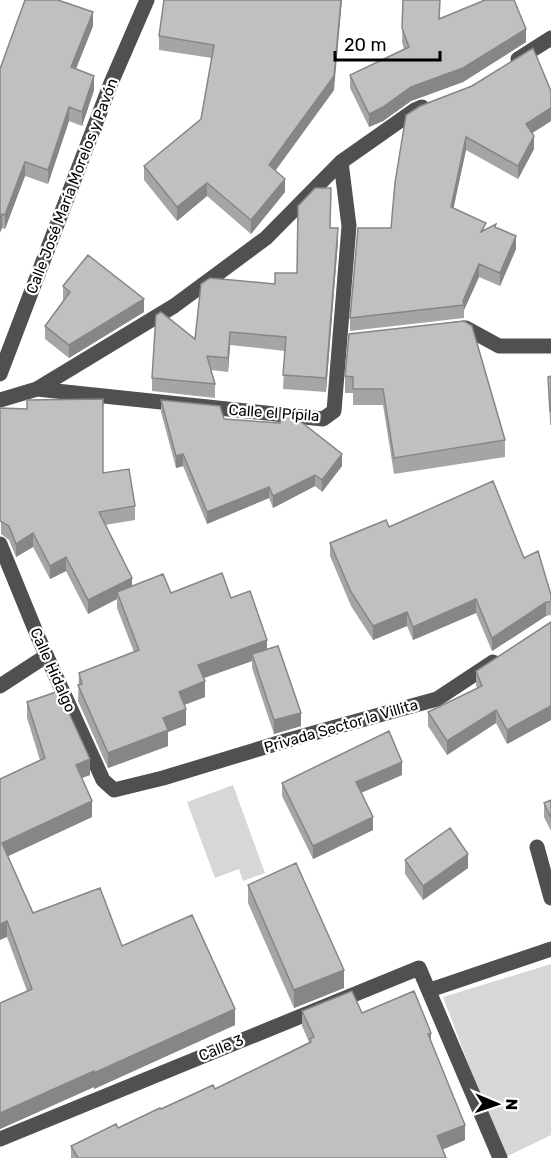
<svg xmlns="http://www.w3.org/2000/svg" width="551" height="1158" font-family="Rubik,sans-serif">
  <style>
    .green { fill: #d7d7d7 }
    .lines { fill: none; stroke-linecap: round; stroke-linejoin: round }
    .minor { stroke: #505050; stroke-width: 15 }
    .wall { fill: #a5a5a5 }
    .shaded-wall { fill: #868686 }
    .building { fill: #c0c0c0; stroke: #868686; stroke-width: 1.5 }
    .labels { text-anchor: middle; stroke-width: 4.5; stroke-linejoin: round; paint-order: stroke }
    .street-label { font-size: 15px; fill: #000; stroke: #fff }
  </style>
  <rect width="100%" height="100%" fill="#fff"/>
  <path class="green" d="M 233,785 L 265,873 L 243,881 L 239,869 L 215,878 L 187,802 Z
    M 551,964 L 551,1135 L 504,1158 L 443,997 Z"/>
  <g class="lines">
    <path class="minor" d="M 518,59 L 551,38
      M 456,329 L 466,328 L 499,346 L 551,346
      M 0,374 L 111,83 L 147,0
      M 37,389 L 174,306 L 266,238 L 341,162 L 415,110 L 422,107
      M 0,400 L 37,389 L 323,419 L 334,411 L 349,226 L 341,162
      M 0,544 L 38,637 L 103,780 L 114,790 L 163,778 L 285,741 L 437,699 L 493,662
      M 0,686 L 46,656
      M 537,847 L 551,898
      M 430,990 L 551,949
      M 0,1139 L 419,968 L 500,1158"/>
  </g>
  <path class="wall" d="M 164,0 L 334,90 L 276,170 L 285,192 L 251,234 L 207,196 L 177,221 L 144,180 L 144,166 L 201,119 L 212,58 L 159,50 L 159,36 Z
    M 403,0 L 440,0 L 439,19 L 526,42 L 463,82 L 411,101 L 383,121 L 369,127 L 350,88 L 350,75 L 404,49 L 402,42 Z
    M 93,26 L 76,69 L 94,90 L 82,126 L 69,121 L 48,184 L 25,176 L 5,229 L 2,228 L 0,69 Z
    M 406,115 L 551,121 L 532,133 L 534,149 L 518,179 L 466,150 L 453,208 L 486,230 L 496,227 L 516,249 L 500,286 L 479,277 L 464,310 L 464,318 L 350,331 L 350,318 L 391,228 Z
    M 330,228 L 338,241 L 326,392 L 283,389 L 285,351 L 230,345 L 228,372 L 211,370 L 215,384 L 215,398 L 152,391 L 152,378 L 195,339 L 275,284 L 297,273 Z
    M 63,286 L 144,312 L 69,358 L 45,339 L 45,326 L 64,301 L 63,300 Z
    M 349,334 L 505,440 L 505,457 L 394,474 L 383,405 L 353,405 L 353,393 L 345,393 L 345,376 Z
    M 551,376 L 551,425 L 550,425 L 548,377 Z
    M 161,400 L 224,419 L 342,466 L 322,492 L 315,486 L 273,508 L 269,498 L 207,524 L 183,466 L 176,468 L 161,412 Z
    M 0,408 L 103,473 L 135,506 L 135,520 L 105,525 L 132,586 L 171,593 L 231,598 L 267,649 L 301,726 L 274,734 L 252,668 L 252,661 L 204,678 L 205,697 L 184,705 L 186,725 L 168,732 L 168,746 L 108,768 L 78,701 L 79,673 L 134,652 L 117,608 L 117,599 L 88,614 L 66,571 L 50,579 L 33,547 L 16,557 L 9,540 L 1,534 Z
    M 389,527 L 524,558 L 551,595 L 551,615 L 546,616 L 492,651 L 476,613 L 413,640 L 407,626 L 373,640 L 351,606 L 330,556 L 330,543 Z
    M 551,622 L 551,720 L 507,744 L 496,723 L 447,755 L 428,726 L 428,712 L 477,688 L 476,685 L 476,671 Z
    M 27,702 L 90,775 L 82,778 L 92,817 L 8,856 L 33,913 L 122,946 L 235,1025 L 94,1089 L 94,1087 L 0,1129 L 0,1003 L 27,991 L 7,937 L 0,779 L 40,760 L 27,718 Z
    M 402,775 L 361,793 L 373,830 L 313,859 L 282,796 L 282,783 Z
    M 551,800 L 551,831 L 544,817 L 544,803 Z
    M 405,860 L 468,868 L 423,900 L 405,874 Z
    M 248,885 L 344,988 L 294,1008 L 248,903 Z
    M 302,1011 L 362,1013 L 431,1042 L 465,1140 L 443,1149 L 446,1158 L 71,1158 L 71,1146 L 118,1128 L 161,1109 L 215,1089 L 309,1042 L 302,1026 Z"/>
  <path class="shaded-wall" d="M 341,0 L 342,0 L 334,90 L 269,179 L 269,165 Z
    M 93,12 L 93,26 L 71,81 L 71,67 Z
    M 526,29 L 526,42 L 463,82 L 411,101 L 383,121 L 369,127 L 369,114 L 411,87 Z
    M 94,76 L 94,90 L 82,126 L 82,112 Z
    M 69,107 L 69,121 L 48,184 L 48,170 Z
    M 551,108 L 551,121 L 526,137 L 526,124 Z
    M 534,136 L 534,149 L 518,179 L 518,166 Z
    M 466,137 L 466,150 L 451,220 L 451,207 Z
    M 25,162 L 25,176 L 5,229 L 5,215 Z
    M 285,179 L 285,192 L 251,234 L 251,220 Z
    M 207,183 L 207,196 L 177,221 L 177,207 Z
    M 2,214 L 2,228 L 0,233 L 0,219 Z
    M 338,228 L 338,241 L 326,392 L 326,378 Z
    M 516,236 L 516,249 L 500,286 L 500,273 Z
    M 479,264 L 479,277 L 464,310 L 463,301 Z
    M 144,299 L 144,312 L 69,358 L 69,345 Z
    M 230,332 L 230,345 L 228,372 L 228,358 Z
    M 183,454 L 183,466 L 176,468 L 176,456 Z
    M 342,454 L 342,466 L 322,492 L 322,480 Z
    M 315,475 L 315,486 L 273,508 L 273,496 Z
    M 269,487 L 269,498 L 207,524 L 207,512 Z
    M 33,533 L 33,547 L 16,557 L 16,544 Z
    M 66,557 L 66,571 L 50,579 L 50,566 Z
    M 132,578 L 132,592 L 117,592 L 117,599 L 88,614 L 88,600 Z
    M 476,599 L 476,613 L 413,640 L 413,627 Z
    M 546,602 L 546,616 L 492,651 L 492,638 Z
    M 407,612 L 407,626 L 373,640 L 373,626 Z
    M 267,640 L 267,656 L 252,654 L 252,661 L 198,680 L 198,665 Z
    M 205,681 L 205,697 L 179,707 L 179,692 Z
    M 551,706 L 551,720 L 507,744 L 507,730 Z
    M 186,709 L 186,725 L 168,732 L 168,746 L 108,768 L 108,753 L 163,718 Z
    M 496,710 L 496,723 L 447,755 L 447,741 Z
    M 301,713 L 301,726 L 274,734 L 274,720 Z
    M 90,759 L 90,775 L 76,780 L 76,765 Z
    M 402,762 L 402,775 L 356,795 L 356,782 Z
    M 92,801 L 92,817 L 2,859 L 2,843 Z
    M 373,817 L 373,830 L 313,859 L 313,846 Z
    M 468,854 L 468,868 L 423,900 L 423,886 Z
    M 7,921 L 7,937 L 0,940 L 0,924 Z
    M 344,970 L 344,988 L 294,1008 L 294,990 Z
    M 235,1009 L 235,1025 L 94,1089 L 94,1073 Z
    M 431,1033 L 431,1048 L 428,1034 Z
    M 94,1071 L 94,1087 L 0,1129 L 0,1113 Z
    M 465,1125 L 465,1140 L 437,1152 L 437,1136 Z"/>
  <path class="building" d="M 25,0 L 58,0 L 93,12 L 71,67 L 94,76 L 82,112 L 69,107 L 48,170 L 25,162 L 5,215 L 2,214 L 0,219 L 0,69 Z
    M 164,0 L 341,0 L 334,76 L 269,165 L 285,179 L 251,220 L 207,183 L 177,207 L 144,166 L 201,119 L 214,45 L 159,36 Z
    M 403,0 L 440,0 L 439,19 L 485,0 L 514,0 L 526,29 L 463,68 L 411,87 L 383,107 L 369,114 L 350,75 L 409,47 L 402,28 Z
    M 533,48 L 551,91 L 551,108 L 526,124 L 534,136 L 518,166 L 466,137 L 451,207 L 486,223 L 481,232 L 496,224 L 495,227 L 516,236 L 500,273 L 479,264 L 463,301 L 464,305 L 350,318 L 358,228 L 391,228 L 395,183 L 406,115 L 420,106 L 472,86 Z
    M 315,188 L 331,188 L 330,228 L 338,228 L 326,378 L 283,375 L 286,337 L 230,332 L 228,358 L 207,356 L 215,384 L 152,378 L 156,315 L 161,312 L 195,339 L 201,284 L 210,278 L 275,284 L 275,273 L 297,273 L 298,206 Z
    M 88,255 L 144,299 L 69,345 L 45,326 L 70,292 L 63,286 Z
    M 464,321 L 472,326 L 505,440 L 394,458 L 383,389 L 353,389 L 353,377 L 345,376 L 349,334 Z
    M 551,376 L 551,411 L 550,411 L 548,377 Z
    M 103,399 L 103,473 L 129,469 L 135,506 L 99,512 L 132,578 L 88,600 L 66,557 L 50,566 L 33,533 L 16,544 L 9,526 L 0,521 L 0,408 L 27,409 L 27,400 Z
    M 161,400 L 220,406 L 224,419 L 280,423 L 281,413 L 291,414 L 342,454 L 322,480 L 315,475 L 273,496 L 269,487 L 207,512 L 183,454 L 176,456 Z
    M 493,481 L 524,558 L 538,551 L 551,595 L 551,602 L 546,602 L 492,638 L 476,599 L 413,627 L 407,612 L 373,626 L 351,592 L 330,543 L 386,520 L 389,527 Z
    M 222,573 L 231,598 L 250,591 L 267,640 L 198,665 L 205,681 L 179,692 L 186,709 L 163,718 L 168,730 L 108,753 L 78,685 L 82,684 L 79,673 L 139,650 L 117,592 L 163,574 L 171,593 Z
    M 551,622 L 551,706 L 507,730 L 496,710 L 447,741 L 428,712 L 482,686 L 476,671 Z
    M 278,646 L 301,713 L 274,720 L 252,654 Z
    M 59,691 L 90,759 L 76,765 L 92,801 L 2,843 L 33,913 L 100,888 L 122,946 L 192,915 L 235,1009 L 94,1073 L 94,1071 L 0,1113 L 0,1003 L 32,989 L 7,921 L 0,924 L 0,779 L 45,758 L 27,702 Z
    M 389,731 L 402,762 L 356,782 L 373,817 L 313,846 L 282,783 Z
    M 551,800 L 551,818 L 544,803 Z
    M 450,828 L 468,854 L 423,886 L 405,860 Z
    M 296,863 L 344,970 L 294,990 L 248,885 Z
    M 352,991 L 362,1013 L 414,991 L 431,1033 L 428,1034 L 465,1125 L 437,1136 L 446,1158 L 78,1158 L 71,1146 L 116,1124 L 118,1128 L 160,1108 L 161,1109 L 213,1085 L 215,1089 L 311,1042 L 310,1039 L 314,1037 L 302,1011 Z"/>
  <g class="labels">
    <g class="street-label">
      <text transform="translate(72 186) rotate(-69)" y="5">Calle José María Morelos y Pavón</text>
      <text transform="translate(274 413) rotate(4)" y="5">Calle el Pípila</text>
      <text transform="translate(53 670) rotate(66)" y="5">Calle Hidalgo</text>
      <text transform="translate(341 726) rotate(-16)" y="5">Privada Sector la Villita</text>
      <text transform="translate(221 1048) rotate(-22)" y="5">Calle 3</text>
    </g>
  </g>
  <g transform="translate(497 1104) rotate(92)" stroke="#ffffff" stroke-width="4.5" paint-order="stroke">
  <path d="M0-4.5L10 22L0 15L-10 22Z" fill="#000000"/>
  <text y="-9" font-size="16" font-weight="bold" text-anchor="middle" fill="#000000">N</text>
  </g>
  <path d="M335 51v9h105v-9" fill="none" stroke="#000000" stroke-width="3"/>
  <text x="344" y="51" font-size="18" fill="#000000" stroke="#ffffff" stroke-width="4.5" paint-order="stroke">20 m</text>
</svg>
